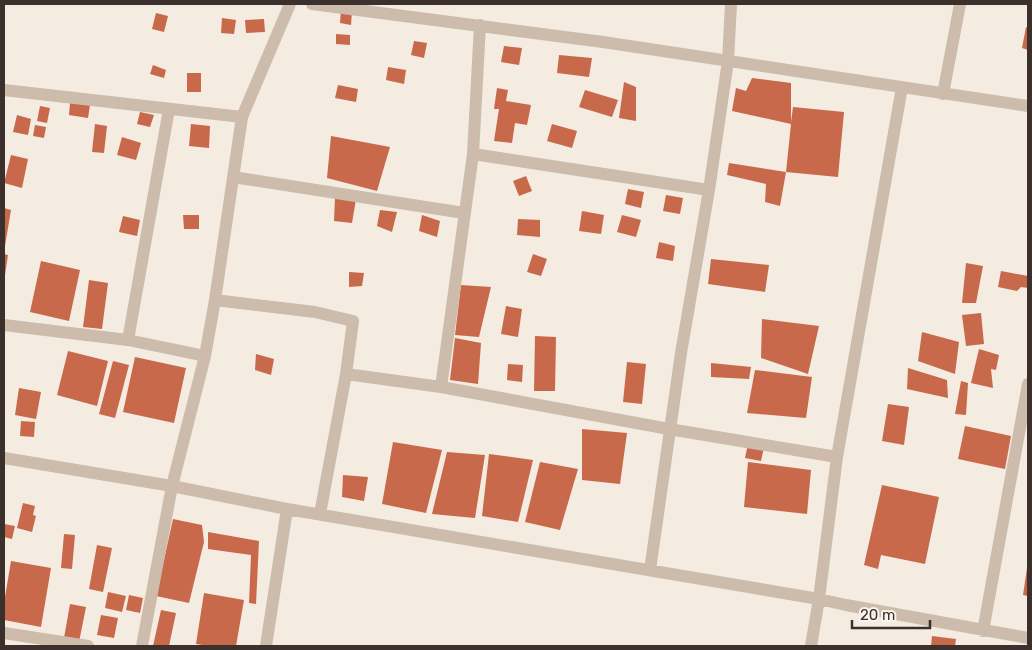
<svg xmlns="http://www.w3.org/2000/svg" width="1032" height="650" font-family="Rubik,sans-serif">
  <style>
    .building { fill: #c8694b }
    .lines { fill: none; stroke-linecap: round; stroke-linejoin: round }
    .street { stroke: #cdbbac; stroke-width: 12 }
  </style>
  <rect width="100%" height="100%" fill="#f4ebe1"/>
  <path class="building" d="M 341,10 L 352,11 L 351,25 L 340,23 Z
    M 156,13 L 168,16 L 164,32 L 152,29 Z
    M 222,18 L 236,20 L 234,34 L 221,33 Z
    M 264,19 L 265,32 L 246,33 L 245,20 Z
    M 1026,27 L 1028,28 L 1028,50 L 1022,48 Z
    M 336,34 L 350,35 L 350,45 L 336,44 Z
    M 414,41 L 427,43 L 424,58 L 411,55 Z
    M 504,46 L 522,48 L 519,65 L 501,62 Z
    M 559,55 L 592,58 L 589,77 L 557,73 Z
    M 153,65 L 166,70 L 164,78 L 150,74 Z
    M 388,67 L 406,70 L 404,84 L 386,80 Z
    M 187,73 L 201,73 L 201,92 L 187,92 Z
    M 752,78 L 791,83 L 791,122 L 793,107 L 844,112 L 838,177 L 786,172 L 791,124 L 732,111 L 736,88 L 746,91 Z
    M 624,82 L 636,87 L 636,121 L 619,118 Z
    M 338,85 L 358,89 L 356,102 L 335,98 Z
    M 497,88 L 508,90 L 506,101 L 531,105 L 527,125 L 515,123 L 512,143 L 494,141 L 499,109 L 494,109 Z
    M 585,90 L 618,100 L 612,117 L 579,107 Z
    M 70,103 L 90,105 L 88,118 L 69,115 Z
    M 40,106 L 50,108 L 47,123 L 37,121 Z
    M 140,112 L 154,115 L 150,127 L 137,124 Z
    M 17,115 L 31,119 L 28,135 L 13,132 Z
    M 95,124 L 107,126 L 104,153 L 92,152 Z
    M 191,124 L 210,126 L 209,148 L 189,146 Z
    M 552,124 L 577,131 L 572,148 L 547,141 Z
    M 35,125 L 46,127 L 44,138 L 33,136 Z
    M 331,136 L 390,147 L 377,191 L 327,178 Z
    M 122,137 L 141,143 L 136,160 L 117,155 Z
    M 11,155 L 28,159 L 22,188 L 4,183 Z
    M 729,163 L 786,172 L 780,206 L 765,202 L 766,184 L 727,175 Z
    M 526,176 L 532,191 L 519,196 L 513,181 Z
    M 628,189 L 644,192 L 641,208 L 625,204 Z
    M 666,195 L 683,198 L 680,214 L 663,211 Z
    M 335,198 L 356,199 L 352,223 L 334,221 Z
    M 4,208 L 11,210 L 5,246 L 4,246 Z
    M 380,210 L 397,212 L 392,232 L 377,226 Z
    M 582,211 L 604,215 L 601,234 L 579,231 Z
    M 183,215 L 199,215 L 199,229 L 184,229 Z
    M 422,215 L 440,221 L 437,237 L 419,231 Z
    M 622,215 L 641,220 L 636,237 L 617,232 Z
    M 123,216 L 140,220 L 137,236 L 119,232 Z
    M 518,219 L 540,220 L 540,237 L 517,235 Z
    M 659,242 L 675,246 L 673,261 L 656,258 Z
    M 4,254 L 8,255 L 5,275 L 4,275 Z
    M 533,254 L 547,259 L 541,276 L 527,272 Z
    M 711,259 L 769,265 L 765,292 L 708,284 Z
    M 41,261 L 80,270 L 69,321 L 30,312 Z
    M 966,263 L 983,266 L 976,303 L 962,303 Z
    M 1001,271 L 1028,276 L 1028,288 L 1021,287 L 1017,291 L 998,287 Z
    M 349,272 L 364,273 L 362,286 L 349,287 Z
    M 89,280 L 108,283 L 102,329 L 83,327 Z
    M 461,285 L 491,287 L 479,337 L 455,335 Z
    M 506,306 L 522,309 L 518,337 L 501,334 Z
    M 981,313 L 984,344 L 966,346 L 962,315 Z
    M 762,319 L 819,326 L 808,374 L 761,358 Z
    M 922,332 L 959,342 L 955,374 L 918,361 Z
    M 535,336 L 556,337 L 555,391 L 534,391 Z
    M 455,338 L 481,343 L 478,384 L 450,380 Z
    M 979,349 L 999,355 L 996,370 L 991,369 L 993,388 L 971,383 Z
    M 68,351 L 108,361 L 97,406 L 57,395 Z
    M 256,354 L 274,359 L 271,375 L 255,370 Z
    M 135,357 L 186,368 L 174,423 L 123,412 Z
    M 113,361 L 129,365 L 115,418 L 99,414 Z
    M 627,362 L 646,364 L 642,404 L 623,402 Z
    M 711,363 L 751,367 L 749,379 L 711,377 Z
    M 508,364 L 523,365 L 522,382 L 507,380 Z
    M 908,368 L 947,380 L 948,398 L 907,389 Z
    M 755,370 L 812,377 L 806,418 L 747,413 Z
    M 961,381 L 968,383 L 966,415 L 955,414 Z
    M 19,388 L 41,392 L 36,419 L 15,415 Z
    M 888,404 L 909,407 L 904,445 L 882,441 Z
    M 21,421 L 35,422 L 34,437 L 20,436 Z
    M 965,426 L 1011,436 L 1005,469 L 958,459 Z
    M 582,429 L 627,433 L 620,484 L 582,480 Z
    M 393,442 L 442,450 L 426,513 L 382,504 Z
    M 748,444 L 764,447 L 761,461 L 745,458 Z
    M 447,452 L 485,455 L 475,518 L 432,514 Z
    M 489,454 L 533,460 L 518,522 L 482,516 Z
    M 540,462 L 578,469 L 560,530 L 525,522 Z
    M 748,462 L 811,470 L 807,514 L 744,507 Z
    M 343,475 L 368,477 L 364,501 L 342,497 Z
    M 882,485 L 939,497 L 925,564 L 881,555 L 878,569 L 864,565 Z
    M 23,503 L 35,506 L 33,515 L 36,516 L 32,532 L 17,528 Z
    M 173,519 L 202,525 L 204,542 L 189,603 L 156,596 Z
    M 4,524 L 15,526 L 12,539 L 4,537 Z
    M 208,532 L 259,541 L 256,604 L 249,603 L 251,555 L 208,549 Z
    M 64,534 L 75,535 L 72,569 L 61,568 Z
    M 97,545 L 112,548 L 103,592 L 89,589 Z
    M 11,561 L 51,568 L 41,627 L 4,620 L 4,603 Z
    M 1027,568 L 1028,568 L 1028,596 L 1023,595 Z
    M 108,592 L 126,596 L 122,612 L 105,608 Z
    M 204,593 L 244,600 L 236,646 L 209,646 L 196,644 Z
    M 129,595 L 143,598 L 140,613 L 126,610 Z
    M 70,604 L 86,607 L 79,642 L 64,638 Z
    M 161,610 L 176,613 L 169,646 L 153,646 Z
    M 101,615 L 118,618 L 114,638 L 97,635 Z
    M 932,636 L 956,639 L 955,646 L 931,646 Z"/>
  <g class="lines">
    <path class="street" d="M 312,4 L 603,42 L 1028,106
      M 4,90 L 242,117
      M 943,94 L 960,4
      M 473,154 L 709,190
      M 233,177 L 464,213
      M 215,300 L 315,312 L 353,321 L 346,374 L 320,514
      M 4,325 L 128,340 L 205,356
      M 128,340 L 169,109
      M 346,374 L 441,387 L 669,429 L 837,457
      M 441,387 L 473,154 L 480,25
      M 4,458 L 172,486 L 287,509 L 819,599 L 846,605 L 1028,638
      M 650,570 L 681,353 L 709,190 L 728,61 L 731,4
      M 983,631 L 1028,384
      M 4,633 L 88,646
      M 142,646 L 172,486 L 205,356 L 215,300 L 242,117 L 290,4
      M 266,646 L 287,509
      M 811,646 L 819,599 L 837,457 L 902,87"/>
  </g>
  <rect width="1032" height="650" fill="none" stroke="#3b302b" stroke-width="10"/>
  <path d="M852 620v8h78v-8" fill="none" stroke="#3b302b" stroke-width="2.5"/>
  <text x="860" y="620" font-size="15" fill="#3b302b" stroke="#fbf5ee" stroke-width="4" paint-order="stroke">20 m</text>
</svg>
